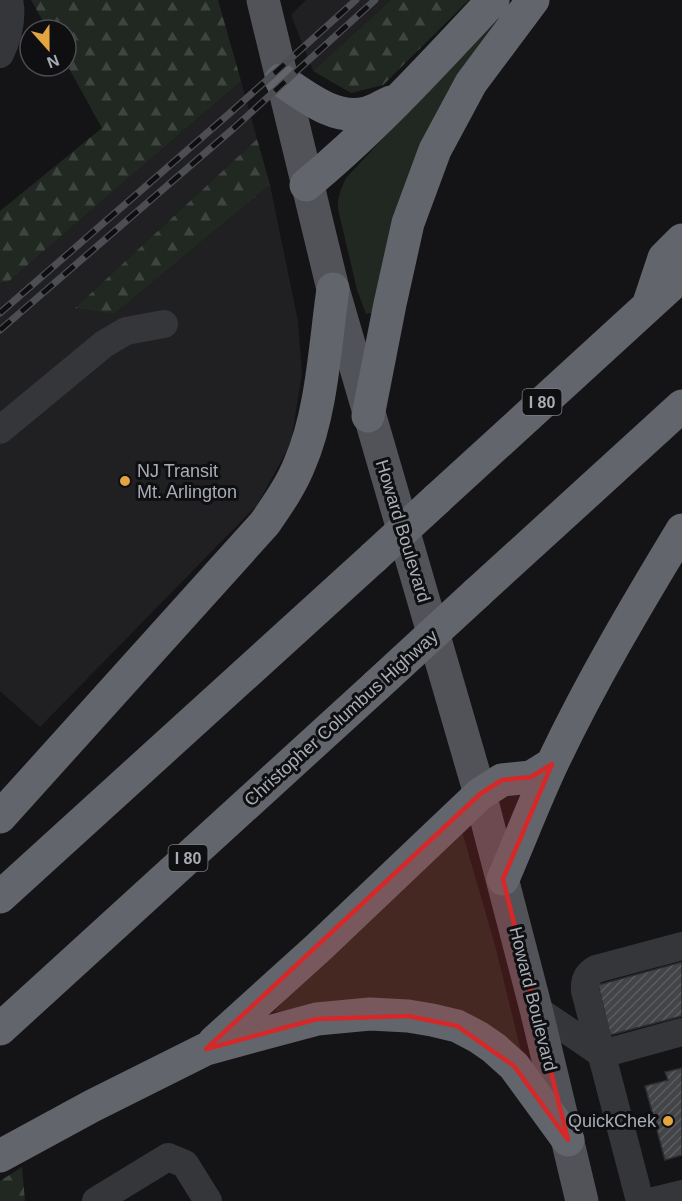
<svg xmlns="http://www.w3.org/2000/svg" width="682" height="1201" font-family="Helvetica,sans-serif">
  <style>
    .built { fill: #202022 }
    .grass { fill: #212821 }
    .forest { fill: url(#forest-firs) }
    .building { fill: url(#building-hatch); stroke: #2e2e31; stroke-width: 1.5 }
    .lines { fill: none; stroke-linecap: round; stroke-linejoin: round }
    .minor { stroke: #35363a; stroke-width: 28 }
    .major { stroke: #525359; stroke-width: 33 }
    .highway { stroke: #62656b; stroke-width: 33 }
    .rail-casing { stroke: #4d4e53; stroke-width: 7 }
    .rail { stroke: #0f0f11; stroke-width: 4.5; stroke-dasharray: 14; stroke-linecap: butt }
    .highway-bridge { stroke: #62656b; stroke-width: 33 }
    .marked { fill: #d62828; fill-opacity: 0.2; stroke: #d62828; stroke-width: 4.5; stroke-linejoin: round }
    .poi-dot { fill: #e2a540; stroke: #0f0f11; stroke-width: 2 }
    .labels { text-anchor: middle; stroke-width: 6; stroke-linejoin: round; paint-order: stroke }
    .shield { fill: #0f0f11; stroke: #797d84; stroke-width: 1.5 }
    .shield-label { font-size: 16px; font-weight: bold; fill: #a7acb5 }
    .poi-label { font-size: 18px; fill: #a7acb5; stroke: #0f0f11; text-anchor: start }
    .street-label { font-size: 18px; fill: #a7acb5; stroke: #0f0f11 }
  </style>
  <defs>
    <pattern id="forest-firs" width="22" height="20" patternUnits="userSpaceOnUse" patternTransform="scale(1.5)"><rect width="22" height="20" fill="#212821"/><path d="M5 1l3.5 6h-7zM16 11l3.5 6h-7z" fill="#3e443f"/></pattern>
    <pattern id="building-hatch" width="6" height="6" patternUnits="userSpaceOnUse" patternTransform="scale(1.5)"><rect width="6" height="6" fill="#434448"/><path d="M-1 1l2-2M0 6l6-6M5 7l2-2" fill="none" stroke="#5b5c60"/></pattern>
  </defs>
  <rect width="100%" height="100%" fill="#141416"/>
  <path class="built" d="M 306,0 L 391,0 L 313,71 L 291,15 Z
    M 241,81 L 257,139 L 75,308 L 114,314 L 270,185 L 298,321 L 302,373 L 291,443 L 257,505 L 40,727 L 0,691 L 0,283 L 8,282 Z"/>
  <path class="grass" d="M 512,0 L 517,0 L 374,312 L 366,314 L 357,290 L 338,209 C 337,197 341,189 346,178 Z
    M 462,831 L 495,945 L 523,1059 L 321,1006 L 276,1012 L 275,1011 L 295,987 Z"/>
  <path class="forest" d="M 31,0 L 218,0 L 241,81 L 8,282 L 0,283 L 0,211 L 102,128 L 66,63 L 66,30 L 48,30 Z
    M 391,0 L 469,0 L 383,85 L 351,93 L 313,71 Z
    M 257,139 L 270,185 L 114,314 L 75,308 Z
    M 22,1167 L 25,1201 L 0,1201 L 0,1181 Z"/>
  <path class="building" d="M 682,962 L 682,1016 L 610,1035 L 598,985 Z
    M 682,1068 L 682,1155 L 665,1160 L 645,1086 L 668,1080 L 665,1072 Z"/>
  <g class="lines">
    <path class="minor" d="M 0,54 C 8,37 13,18 9,0
      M 0,430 L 104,344 L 126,331 L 164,324
      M 536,1009 L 602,1054 L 682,1032
      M 96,1201 L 168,1157 L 185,1164 L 208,1201
      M 640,1201 L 585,991 C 584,981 587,974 596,969 L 682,946
      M 653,1201 L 682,1194"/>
    <path class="major" d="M 263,0 L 333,289 L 480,794 L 536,1009 L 582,1201"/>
    <path class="highway" d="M 281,80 C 305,96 335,121 366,113 C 375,111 383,105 391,102
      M 306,185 C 374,129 433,64 493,0
      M 649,303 L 664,258 L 682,240
      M 368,416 L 390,304 L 408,223 L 435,150 L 471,83 L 533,0
      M 437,499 L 682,275
      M 477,593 L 682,406
      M 0,817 L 265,523 C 278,504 292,484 300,463 C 322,412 325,345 333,289
      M 503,879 C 520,840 535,800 553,762 C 591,682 636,606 682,530
      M 0,897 L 374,557
      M 0,1029 L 376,686
      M 214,1042 L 319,947 L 480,794 L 502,780 L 531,777 L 552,764
      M 0,1156 L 92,1106 L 206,1049 L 317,1019 L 370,1014 L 408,1016 L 432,1020 L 457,1026 L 478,1037 L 494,1048 L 514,1066 L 568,1140"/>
    <defs>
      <path id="rail" d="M 0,313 L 230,113 L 356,0
        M 0,330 L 234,128 L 375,0"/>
    </defs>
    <use href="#rail" class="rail-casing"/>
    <use href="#rail" class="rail"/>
    <path class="highway-bridge" d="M 374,557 L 437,499
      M 376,686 L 477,593"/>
  </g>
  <path class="marked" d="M 552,764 L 503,879 L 568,1140 L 514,1066 L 457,1026 L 408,1016 L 317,1019 L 206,1049 L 480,794 L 502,780 L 531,777 Z"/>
  <g class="poi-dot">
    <circle cx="125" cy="481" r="6"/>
    <circle cx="668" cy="1121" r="6"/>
  </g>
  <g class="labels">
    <g class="shield">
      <rect x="522.5" y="389" width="39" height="26" rx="4.5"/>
      <rect x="168.5" y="845" width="39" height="26" rx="4.5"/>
    </g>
    <g class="shield-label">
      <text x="542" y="408">I 80</text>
      <text x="188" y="864">I 80</text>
    </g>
    <g class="poi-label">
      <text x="137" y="477">NJ Transit<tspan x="137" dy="21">Mt. Arlington</tspan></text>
      <text x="656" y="1127" text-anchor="end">QuickChek</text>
    </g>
    <g class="street-label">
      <text transform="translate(403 531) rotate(73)" y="6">Howard Boulevard</text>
      <text transform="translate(341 718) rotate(-42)" y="6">Christopher Columbus Highway</text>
      <text transform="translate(533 999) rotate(76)" y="6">Howard Boulevard</text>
    </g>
  </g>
  <g transform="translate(48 48) rotate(159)"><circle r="28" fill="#0f0f11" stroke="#4c4e53" stroke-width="1.5"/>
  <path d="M0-4.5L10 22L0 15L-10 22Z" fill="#e2a540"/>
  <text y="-9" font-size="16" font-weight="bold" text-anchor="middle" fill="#a7acb5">N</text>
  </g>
</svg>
